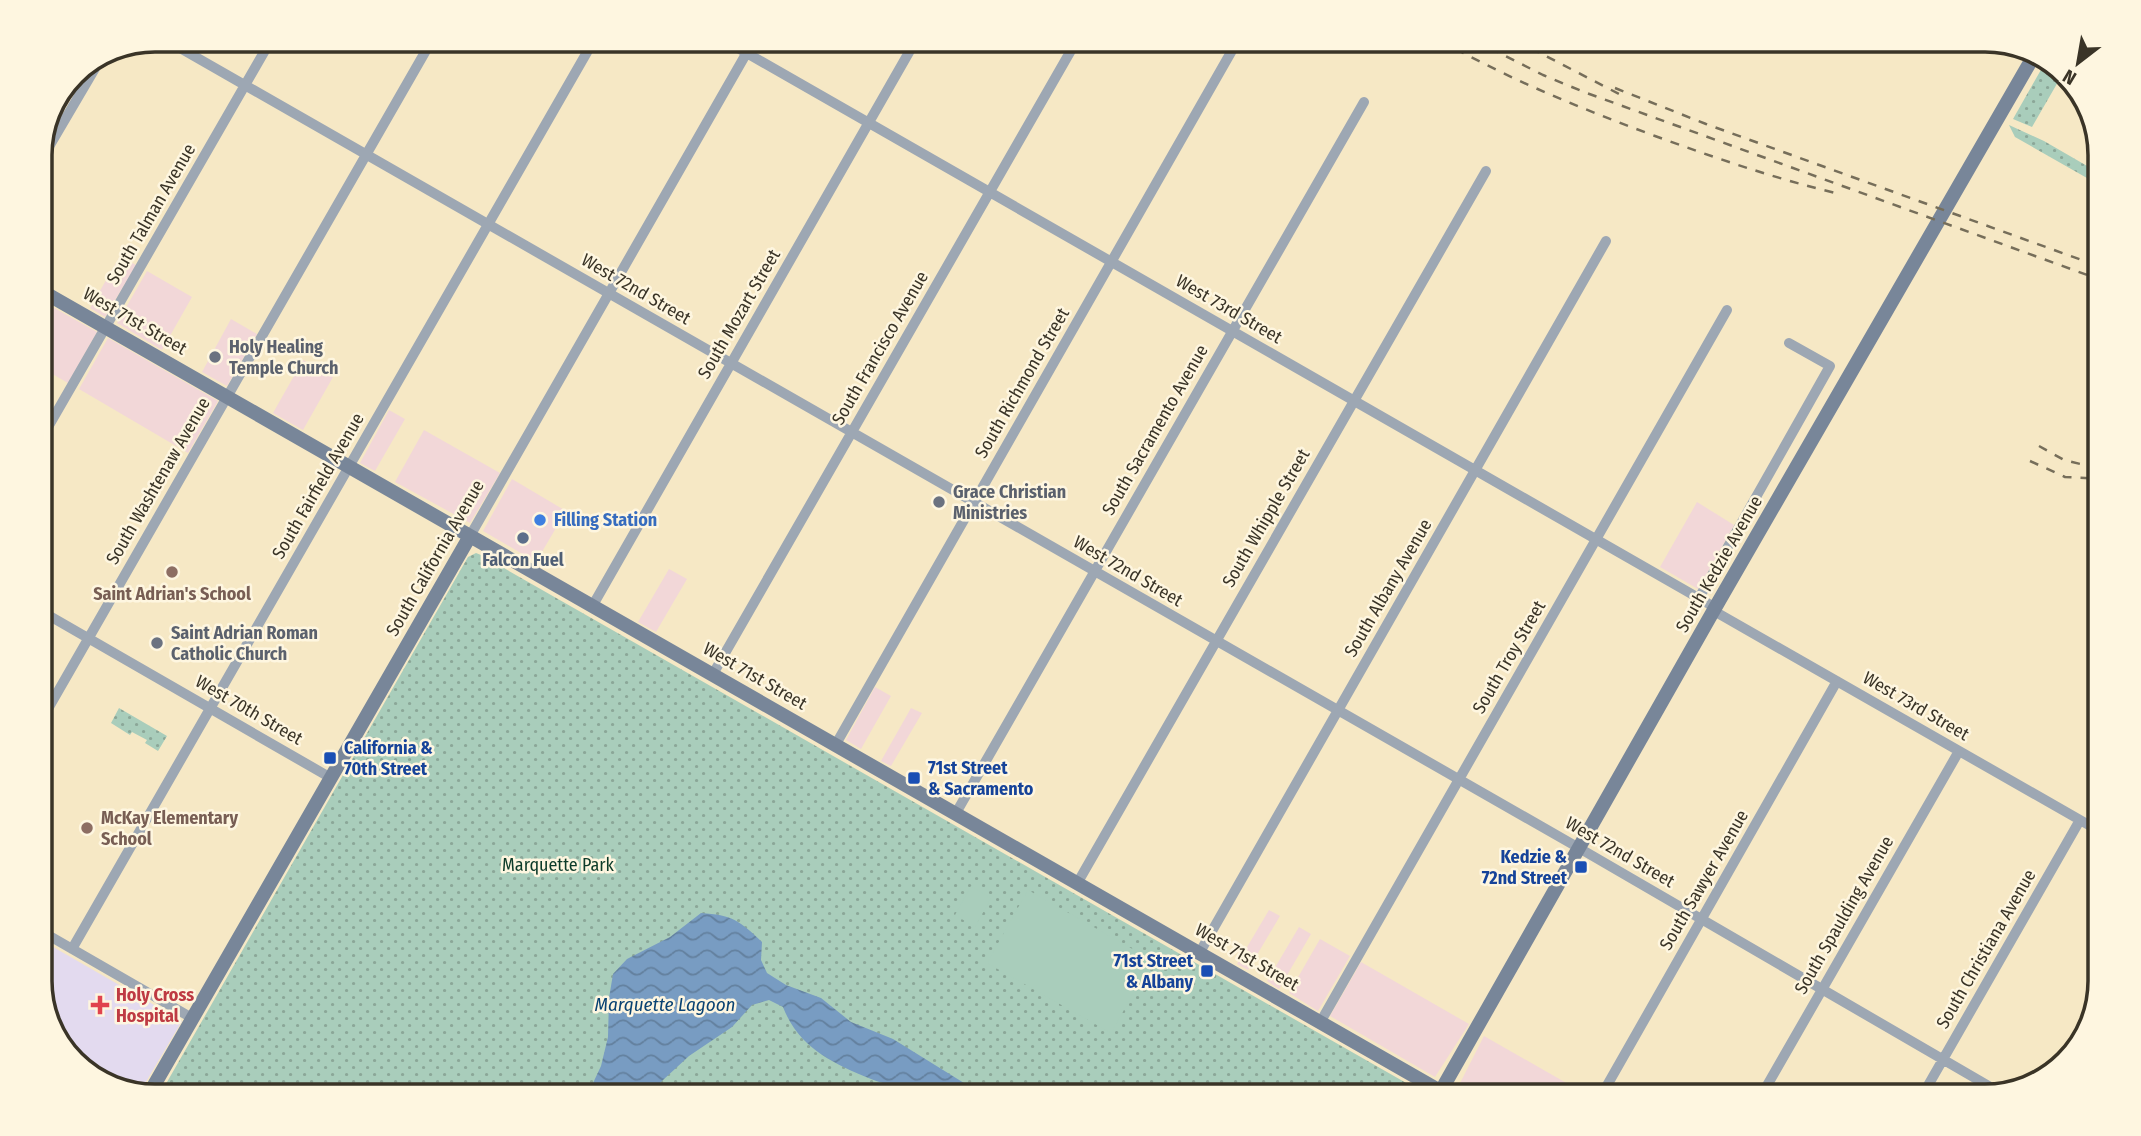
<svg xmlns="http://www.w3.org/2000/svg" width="2141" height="1136" font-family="'Fira Sans Condensed',sans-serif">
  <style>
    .commercial { fill: #f2d7d8 }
    .medical { fill: #e3daef }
    .grass { fill: url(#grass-dots) }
    .garden { fill: #a9cdbb }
    .water { fill: url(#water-waves) }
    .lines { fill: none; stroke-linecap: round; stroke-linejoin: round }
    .street { stroke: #9da7b3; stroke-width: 10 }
    .secondary { stroke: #788699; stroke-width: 14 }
    .rail { stroke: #766e5a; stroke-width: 2.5; stroke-dasharray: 9 9; stroke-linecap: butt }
    .worship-dot { fill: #6b7280; stroke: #fef6e0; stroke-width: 2.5 }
    .shop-dot { fill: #3f7fe0; stroke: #fef6e0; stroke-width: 2.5 }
    .service-dot { fill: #5c6f8a; stroke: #fef6e0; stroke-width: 2.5 }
    .education-dot { fill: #8d6e63; stroke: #fef6e0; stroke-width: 2.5 }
    .transit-dot { fill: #1a4fb4; stroke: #fef6e0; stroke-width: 2.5 }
    .health-dot { fill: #e0444e; stroke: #fef6e0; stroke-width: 2.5 }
    .labels { text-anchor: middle; stroke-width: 5; stroke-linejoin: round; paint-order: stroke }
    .street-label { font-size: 18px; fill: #3a3427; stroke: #fef6e0 }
    .worship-label { font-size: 18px; font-weight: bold; fill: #5b616d; stroke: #fef6e0; text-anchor: start }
    .shop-label { font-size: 18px; font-weight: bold; fill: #366cbe; stroke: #fef6e0; text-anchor: start }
    .service-label { font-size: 18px; font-weight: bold; fill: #4e5e75; stroke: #fef6e0 }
    .education-label { font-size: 18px; font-weight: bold; fill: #785e54; stroke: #fef6e0 }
    .transit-label { font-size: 18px; font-weight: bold; fill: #164399; stroke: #fef6e0; text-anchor: start }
    .park-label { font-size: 18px; fill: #0c3b29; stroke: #fef6e0 }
    .health-label { font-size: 18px; font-weight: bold; fill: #be3a42; stroke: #fef6e0; text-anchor: start }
    .water-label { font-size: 19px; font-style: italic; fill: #094272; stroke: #fef6e0 }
    .rim { fill: none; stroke: #3a3427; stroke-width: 3.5 }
  </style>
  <defs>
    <pattern id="grass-dots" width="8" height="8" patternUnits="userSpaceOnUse" patternTransform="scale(1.75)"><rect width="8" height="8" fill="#a9cdbb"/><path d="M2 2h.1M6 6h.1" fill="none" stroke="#8ba798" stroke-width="1.8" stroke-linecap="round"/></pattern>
    <pattern id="water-waves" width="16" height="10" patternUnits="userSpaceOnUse" patternTransform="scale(1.75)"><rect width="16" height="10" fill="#789cc2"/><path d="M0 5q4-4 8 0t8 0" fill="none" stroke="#63809e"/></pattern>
  </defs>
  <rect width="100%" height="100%" fill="#f6e8c5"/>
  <path class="commercial" d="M 120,256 L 136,265 L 105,317 L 90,308 Z
    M 147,271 L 192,297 L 162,350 L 117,323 Z
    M 40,300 L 97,332 L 68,383 L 40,367 Z
    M 231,319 L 257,334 L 227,386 L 202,372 Z
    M 108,338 L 218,401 L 188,453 L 79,389 Z
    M 303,360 L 333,377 L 303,430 L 273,413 Z
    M 389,410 L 405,419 L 375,471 L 360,463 Z
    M 424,430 L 500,473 L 470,523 L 395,482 Z
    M 512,479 L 566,511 L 536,562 L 483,531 Z
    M 1697,502 L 1734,525 L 1698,589 L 1660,567 Z
    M 669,569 L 687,579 L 656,632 L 638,622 Z
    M 875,687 L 891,696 L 861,749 L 846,740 Z
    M 911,708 L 922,713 L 891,766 L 881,761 Z
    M 1269,910 L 1280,916 L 1248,970 L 1237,964 Z
    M 1299,927 L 1311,934 L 1279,989 L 1267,981 Z
    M 1320,939 L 1350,956 L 1318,1011 L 1289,993 Z
    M 1361,962 L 1469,1024 L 1435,1077 L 1330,1016 Z
    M 1484,1036 L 1570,1085 L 1563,1096 L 1469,1096 L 1457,1089 Z"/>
  <path class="medical" d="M 41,940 L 182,1021 L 140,1092 L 104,1084 L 60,1045 L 41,988 Z"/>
  <path class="grass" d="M 2046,61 L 2062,75 L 2032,127 L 2013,119 Z
    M 2009,125 L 2044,141 L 2101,174 L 2101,186 L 2015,137 Z
    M 476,553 L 481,555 L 1429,1096 L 159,1096 L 468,557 Z
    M 119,708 L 167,736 L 158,751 L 145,743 L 147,740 L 132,732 L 130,735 L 111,723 Z"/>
  <path class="garden" d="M 971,886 L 991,898 L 975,927 L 955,915 Z
    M 1028,890 L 1152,960 L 1111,1033 L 987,963 Z"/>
  <path class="water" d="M 701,913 C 732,915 739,920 762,942 L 761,960 L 767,973 L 786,985 L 821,998 L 851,1022 L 893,1039 L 985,1096 L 905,1096 C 892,1083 886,1085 871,1079 C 832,1063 799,1048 783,1007 L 769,1000 L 752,1005 L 732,1027 L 689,1056 L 650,1092 L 642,1096 L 587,1096 L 601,1066 L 608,1037 L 609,998 L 613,974 L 627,959 L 670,937 Z"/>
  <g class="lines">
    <path class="street" d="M 166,40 L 1579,848 L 1999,1092
      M 724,40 L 1716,608
      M 40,162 L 97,65
      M 40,441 L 271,40
      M 470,536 L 754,40
      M 1699,598 L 1830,366 L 1789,343
      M 593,605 L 916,40
      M 41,611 L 331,778
      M 1714,611 L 2101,832
      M 713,674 L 1077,40
      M 41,721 L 432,40
      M 836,744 L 1238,40
      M 956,813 L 1364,102
      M 1078,882 L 1486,171
      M 41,931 L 192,1018
      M 72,949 L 594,40
      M 1200,952 L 1606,241
      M 1321,1021 L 1727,310
      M 1601,1096 L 1837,681
      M 1761,1096 L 1959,751
      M 1922,1096 L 2080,820"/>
    <path class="secondary" d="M 40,290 L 1449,1096
      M 149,1094 L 470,536
      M 1438,1096 L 1719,601 L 2036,52"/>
    <path class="rail" d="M 1440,40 C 1510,80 1580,108 1655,136 C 1718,159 1774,178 1839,194
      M 1474,40 L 1543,75 L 1584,92 L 2101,280
      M 1515,40 L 1621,95
      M 1615,88 L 1706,124 L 2101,267
      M 2039,446 L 2064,460 L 2101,469
      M 2030,461 L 2065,477 L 2101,479"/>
  </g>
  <g class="worship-dot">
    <circle cx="215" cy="357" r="7"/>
    <circle cx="939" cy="502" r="7"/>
    <circle cx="157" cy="643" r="7"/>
  </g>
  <circle class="shop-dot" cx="540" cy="520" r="7"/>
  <circle class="service-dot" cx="523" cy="538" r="7"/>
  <g class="education-dot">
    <circle cx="172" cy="572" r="7"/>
    <circle cx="87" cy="828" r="7"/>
  </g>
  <g class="transit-dot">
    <rect x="323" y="751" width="14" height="14" rx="3.5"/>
    <rect x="907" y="771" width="14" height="14" rx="3.5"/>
    <rect x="1574" y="860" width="14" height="14" rx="3.5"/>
    <rect x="1200" y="964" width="14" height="14" rx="3.5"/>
  </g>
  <path class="health-dot" d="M96.5 994.5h7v7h7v7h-7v7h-7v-7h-7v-7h7z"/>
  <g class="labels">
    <g class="street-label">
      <text transform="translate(151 214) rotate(-60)" y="6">South Talman Avenue</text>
      <text transform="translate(636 289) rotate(30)" y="6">West 72nd Street</text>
      <text transform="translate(1229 309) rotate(30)" y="6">West 73rd Street</text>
      <text transform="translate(739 314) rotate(-60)" y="6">South Mozart Street</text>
      <text transform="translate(135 321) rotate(30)" y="6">West 71st Street</text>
      <text transform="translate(880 348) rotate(-60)" y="6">South Francisco Avenue</text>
      <text transform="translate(1022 383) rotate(-60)" y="6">South Richmond Street</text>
      <text transform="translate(1155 430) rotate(-60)" y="6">South Sacramento Avenue</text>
      <text transform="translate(158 481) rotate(-60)" y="6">South Washtenaw Avenue</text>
      <text transform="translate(318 486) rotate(-60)" y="6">South Fairfield Avenue</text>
      <text transform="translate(1266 518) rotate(-60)" y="6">South Whipple Street</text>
      <text transform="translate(435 558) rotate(-60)" y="6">South California Avenue</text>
      <text transform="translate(1719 564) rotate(-60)" y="6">South Kedzie Avenue</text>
      <text transform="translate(1128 571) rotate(30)" y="6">West 72nd Street</text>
      <text transform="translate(1388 588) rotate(-60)" y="6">South Albany Avenue</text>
      <text transform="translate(1509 657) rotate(-60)" y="6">South Troy Street</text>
      <text transform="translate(755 676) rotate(30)" y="6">West 71st Street</text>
      <text transform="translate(1916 706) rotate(30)" y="6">West 73rd Street</text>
      <text transform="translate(249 710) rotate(30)" y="6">West 70th Street</text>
      <text transform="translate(1620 852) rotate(30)" y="6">West 72nd Street</text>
      <text transform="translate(1704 880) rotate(-60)" y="6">South Sawyer Avenue</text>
      <text transform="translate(1844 915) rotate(-60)" y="6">South Spaulding Avenue</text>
      <text transform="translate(1986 949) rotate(-60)" y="6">South Christiana Avenue</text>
      <text transform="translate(1247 957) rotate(30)" y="6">West 71st Street</text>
    </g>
    <g class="worship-label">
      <text x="229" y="353">Holy Healing<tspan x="229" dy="21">Temple Church</tspan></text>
      <text x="953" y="498">Grace Christian<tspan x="953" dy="21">Ministries</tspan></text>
      <text x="171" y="639">Saint Adrian Roman<tspan x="171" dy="21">Catholic Church</tspan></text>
    </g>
    <g class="shop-label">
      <text x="554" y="526">Filling Station</text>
    </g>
    <g class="service-label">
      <text x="523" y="566">Falcon Fuel</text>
    </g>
    <g class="education-label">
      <text x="172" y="600">Saint Adrian's School</text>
      <text x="101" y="824" text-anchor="start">McKay Elementary<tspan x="101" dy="21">School</tspan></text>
    </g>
    <g class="transit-label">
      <text x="344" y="754">California &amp;<tspan x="344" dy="21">70th Street</tspan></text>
      <text x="928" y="774">71st Street<tspan x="928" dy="21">&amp; Sacramento</tspan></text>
      <text x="1567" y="863" text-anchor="end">Kedzie &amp;<tspan x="1567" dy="21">72nd Street</tspan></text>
      <text x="1193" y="967" text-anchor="end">71st Street<tspan x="1193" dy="21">&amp; Albany</tspan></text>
    </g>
    <g class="park-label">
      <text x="558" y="871">Marquette Park</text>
    </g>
    <g class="health-label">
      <text x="116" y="1001">Holy Cross<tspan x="116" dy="21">Hospital</tspan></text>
    </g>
    <g class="water-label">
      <text x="665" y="1011">Marquette Lagoon</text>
    </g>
  </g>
  <path d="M0 0H2141V1136H0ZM155 52H1985A103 103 0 0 1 2088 155V981A103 103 0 0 1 1985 1084H155A103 103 0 0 1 52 981V155A103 103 0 0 1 155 52Z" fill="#fef6e0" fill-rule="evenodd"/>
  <path class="rim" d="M155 52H1985A103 103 0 0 1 2088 155V981A103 103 0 0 1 1985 1084H155A103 103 0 0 1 52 981V155A103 103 0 0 1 155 52Z"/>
  <g transform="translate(2078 63) rotate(211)" stroke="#fef6e0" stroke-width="5" paint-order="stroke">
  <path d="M0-5L12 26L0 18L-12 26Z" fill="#3a3427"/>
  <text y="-10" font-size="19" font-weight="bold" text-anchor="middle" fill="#3a3427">N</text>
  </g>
</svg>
